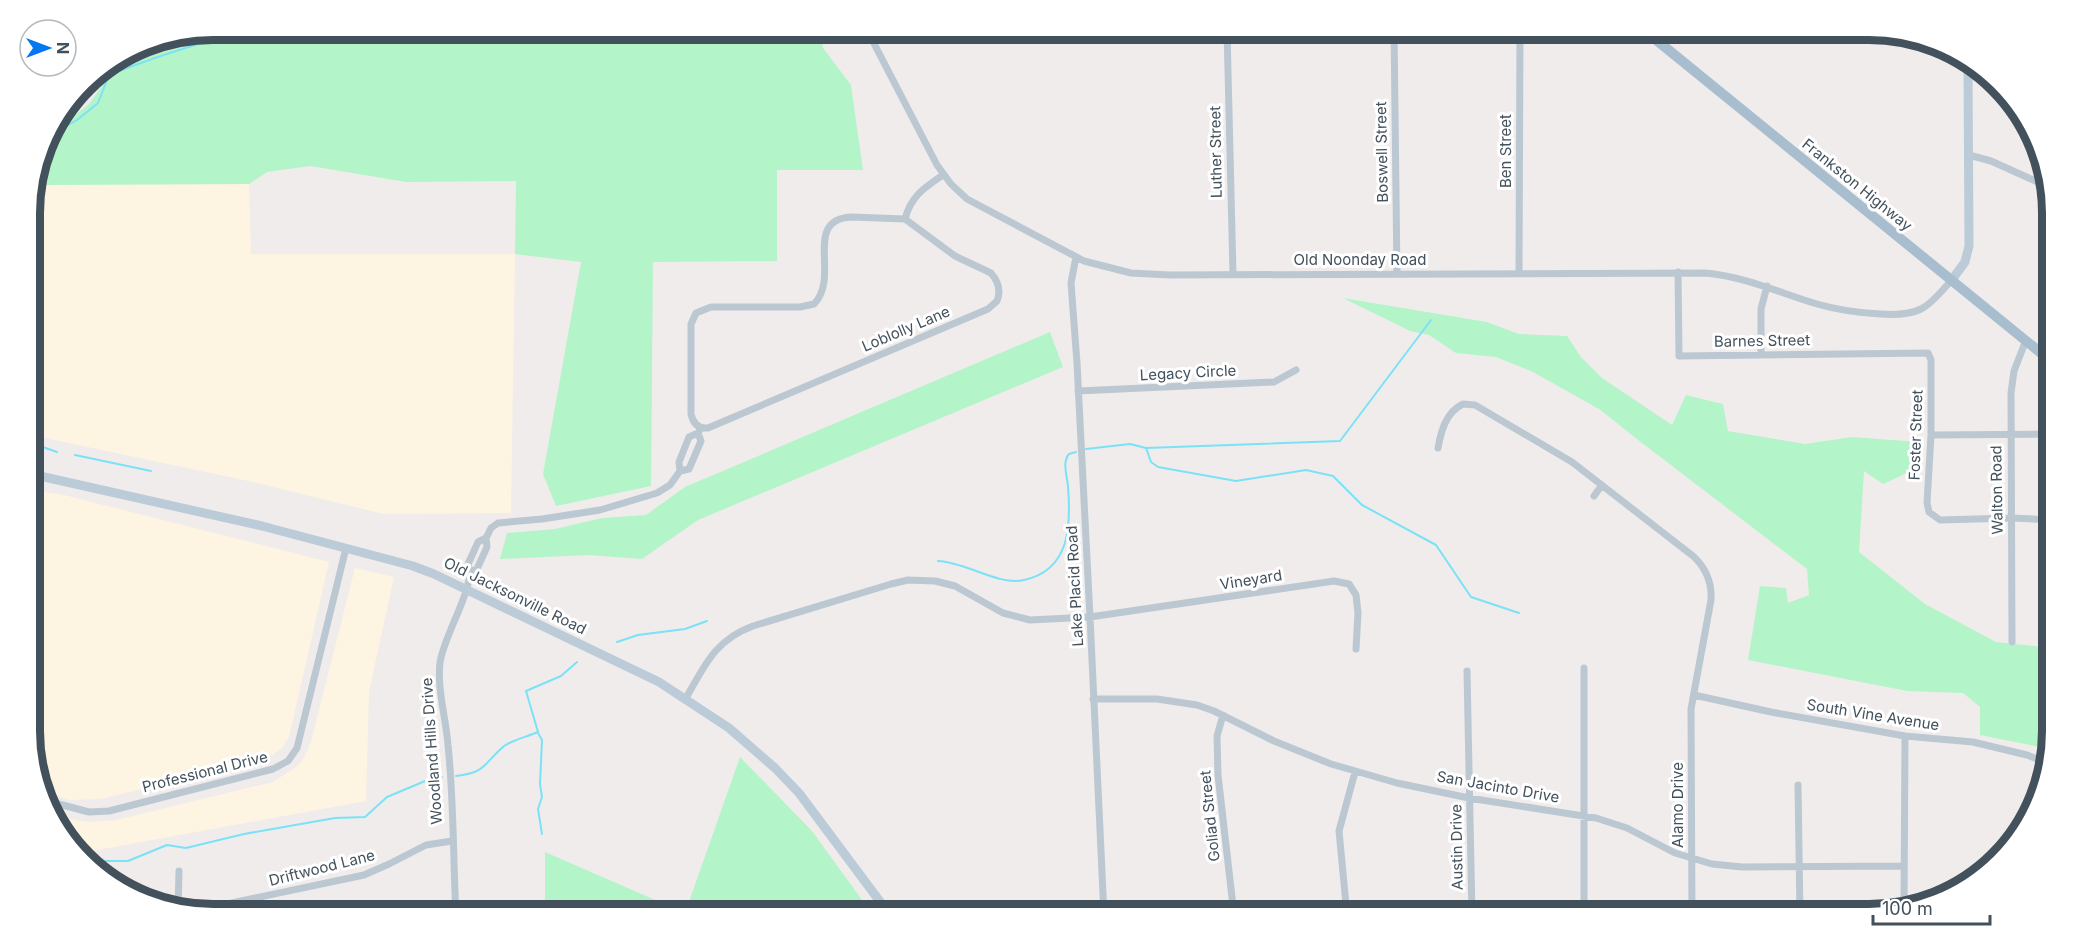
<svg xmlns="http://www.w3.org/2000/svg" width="2083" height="945" font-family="Inter,sans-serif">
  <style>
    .commercial { fill: #fef4e2 }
    .green { fill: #b4f4c9 }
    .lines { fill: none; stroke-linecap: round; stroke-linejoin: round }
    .stream { stroke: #7be2f6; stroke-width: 2 }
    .street { stroke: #bbc8d1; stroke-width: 7 }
    .secondary { stroke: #bccbd8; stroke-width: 9 }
    .primary { stroke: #a8becf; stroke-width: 10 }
    .labels { text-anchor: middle; stroke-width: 6; stroke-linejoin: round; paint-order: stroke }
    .street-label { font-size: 15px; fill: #43515c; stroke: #fff }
    .rim { fill: none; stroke: #43515c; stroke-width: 8 }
  </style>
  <rect width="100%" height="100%" fill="#f0ecec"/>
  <path class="commercial" d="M 249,184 L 251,254 L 515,254 L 511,513 L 384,514 L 253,482 L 31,435 L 30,201 L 35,185 Z
    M 31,490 L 64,495 L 329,562 L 289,737 L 282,748 L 271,756 L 258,760 L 101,799 L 70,800 L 47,793 L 32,756 Z
    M 355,568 L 394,577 L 369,692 L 366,801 L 81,853 L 68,843 L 57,817 L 89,822 L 116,820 L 273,782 L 296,767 L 303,760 L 311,742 Z"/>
  <path class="green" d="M 213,30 L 364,30 L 372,37 L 380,30 L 820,30 L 823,48 L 851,85 L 863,170 L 777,170 L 777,261 L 653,262 L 651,486 L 556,506 L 543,474 L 581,262 L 515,254 L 516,181 L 406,182 L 310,166 L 267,172 L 249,184 L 35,185 L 49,132 L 56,130 L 89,104 L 122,57 L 128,53 L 154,42 Z
    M 1343,298 L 1487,322 L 1519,334 L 1567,336 L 1581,357 L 1602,378 L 1672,425 L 1686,395 L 1723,404 L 1728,431 L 1805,444 L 1852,437 L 1919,442 L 1918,468 L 1883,484 L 1864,471 L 1859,552 L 1925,604 L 1996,642 L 2053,648 L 2053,732 L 2049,752 L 2035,746 L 1980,735 L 1980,707 L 1963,693 L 1907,691 L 1748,660 L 1760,586 L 1786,588 L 1788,603 L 1809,595 L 1807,569 L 1642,443 L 1599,409 L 1531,371 L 1496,357 L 1456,353 L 1429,335 L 1410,331 Z
    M 1050,332 L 1063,367 L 698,520 L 642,559 L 588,555 L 500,559 L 507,533 L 555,529 L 602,518 L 646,515 L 685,487 Z
    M 740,757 L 812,831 L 873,915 L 545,915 L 545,852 L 685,913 Z"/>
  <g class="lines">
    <path class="stream" d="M 328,30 L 348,37
      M 45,148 L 61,129 L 77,120 L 98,103 L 109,75 C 155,57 215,36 263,30
      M 31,443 L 57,452
      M 1146,448 L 1151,462 L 1158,467 L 1236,481 L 1306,470 L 1333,476 L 1362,505 L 1436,545 L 1471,597 L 1519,613
      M 1086,449 L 1130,444 L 1146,448 L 1340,441 L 1431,320
      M 75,455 L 151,471
      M 938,561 C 966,562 998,586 1024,580 C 1071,570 1071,524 1068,486 C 1067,476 1062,462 1069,454 L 1076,452
      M 617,642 L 638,635 L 685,629 L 707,621
      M 538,733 L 542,740 L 540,784 L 542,797 L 538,809 L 542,834
      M 456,776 C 486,773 483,764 503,747 C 511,740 527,737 538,732 L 526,691 L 561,676 L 577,662
      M 91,861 L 128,861 L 167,845 L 186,848 L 244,834 L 335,818 L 365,817 L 387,797 L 430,779 L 442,777"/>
    <path class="street" d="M 867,30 L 937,165 L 951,184 L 967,199 L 1084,261 L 1131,273 L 1170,275 L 1706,273 C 1746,277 1780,293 1817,304 C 1838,310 1859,313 1880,314 C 1894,315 1909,315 1921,309 C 1933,303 1942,290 1951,281
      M 1116,30 L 1143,30
      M 1227,30 L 1233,274
      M 1394,30 L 1397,274
      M 1969,155 L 1991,161 L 2051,188
      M 851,217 L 905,219 L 955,256 L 991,273 C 998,281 1001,291 997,301 L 988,309 L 708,428 C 698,429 693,423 691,414 L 691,324 L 696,313 L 711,307 L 800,307 L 814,304 C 841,277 802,220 851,217 Z
      M 905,219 C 911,196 924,188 943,175
      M 1076,257 L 1071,283 L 1077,363 L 1090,617 L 1104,915
      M 1678,272 L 1679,356 L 1928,353 L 1931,360 L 1931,435 L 1927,503 L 1929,512 L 1940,520 L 2012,518 L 2052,520
      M 1519,273 L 1520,30
      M 1761,355 L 1761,309 L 1767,286
      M 1078,391 L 1274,382 L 1296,370
      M 698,433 L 701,441 L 689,469 L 680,471 L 679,462 L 689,437 L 698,433 L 701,428
      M 1931,435 L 2052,434
      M 1438,448 C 1441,431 1446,412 1463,404 L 1475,405 L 1572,462 L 1693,556 C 1706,568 1712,583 1711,600 L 1691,709 L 1692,915
      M 1594,496 L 1602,485
      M 471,571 L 477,569 L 487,547 L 486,538
      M 2012,642 L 2011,393 L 2014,371 L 2026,340
      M 1584,668 L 1584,915
      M 1467,671 L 1472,915
      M 1694,695 L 1771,712 L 1905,736 L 1973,742 L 2027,755 L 2047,763
      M 686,698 C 705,665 715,640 753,626 L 891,584 L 908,580 L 935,581 L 955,586 L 1003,613 L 1030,620 L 1090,617 L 1334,581 L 1349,584 L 1356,595 L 1358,613 L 1356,649
      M 1093,699 L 1157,699 L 1197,705 L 1214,711 L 1274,741 L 1331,764 L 1397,783 L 1469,798 L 1596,818 L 1627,828 L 1675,853 L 1712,864 L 1742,867 L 1904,866
      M 1223,715 L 1217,736 L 1218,775 L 1234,915
      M 1798,785 L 1800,915
      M 51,802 L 89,812 L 109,811 L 273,769 L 288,761 L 297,748 L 346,548
      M 1904,907 L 1905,736
      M 178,908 L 179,871
      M 194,911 L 364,875 L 389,864 L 426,845 L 452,841
      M 456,915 C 453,859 454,801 448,745 C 446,718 437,690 440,663 C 443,636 477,585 468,564 L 478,542 L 486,538 L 491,528 L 498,523 L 542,519 L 600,510 L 657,493 L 670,485 L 680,471
      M 1347,915 L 1339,831 L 1355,772"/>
    <path class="secondary" d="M 1951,281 L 1965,262 L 1969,246 L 1968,66
      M 31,474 L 262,526 L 413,566 L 434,574 L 659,682 L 729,728 L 775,768 L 799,793 L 890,915"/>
    <path class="primary" d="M 1644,30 L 2052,362"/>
  </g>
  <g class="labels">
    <g class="street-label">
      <text transform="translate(1506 151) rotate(-90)" y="5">Ben Street</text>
      <text transform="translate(1216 152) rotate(-91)" y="5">Luther Street</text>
      <text transform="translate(1382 152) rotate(-91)" y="5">Boswell Street</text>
      <text transform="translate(1857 185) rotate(39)" y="5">Frankston Highway</text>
      <text x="1360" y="265">Old Noonday Road</text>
      <text transform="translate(906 329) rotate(-23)" y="5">Loblolly Lane</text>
      <text transform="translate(1762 341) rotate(-1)" y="5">Barnes Street</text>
      <text transform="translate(1188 373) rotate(-3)" y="5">Legacy Circle</text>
      <text transform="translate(1916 435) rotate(-88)" y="5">Foster Street</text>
      <text transform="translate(1997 490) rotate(-91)" y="5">Walton Road</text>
      <text transform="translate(1251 580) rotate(-9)" y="5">Vineyard</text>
      <text transform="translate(1075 586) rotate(-93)" y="5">Lake Placid Road</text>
      <text transform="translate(515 596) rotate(26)" y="5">Old Jacksonville Road</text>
      <text transform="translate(1873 715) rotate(9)" y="5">South Vine Avenue</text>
      <text transform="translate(432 751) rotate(-94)" y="5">Woodland Hills Drive</text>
      <text transform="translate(205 772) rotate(-14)" y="5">Professional Drive</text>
      <text transform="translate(1498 787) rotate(10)" y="5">San Jacinto Drive</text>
      <text transform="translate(1678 805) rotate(-90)" y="5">Alamo Drive</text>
      <text transform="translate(1210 816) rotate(-96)" y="5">Goliad Street</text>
      <text transform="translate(1457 847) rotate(-91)" y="5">Austin Drive</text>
      <text transform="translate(322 868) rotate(-14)" y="5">Driftwood Lane</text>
    </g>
  </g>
  <path d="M0 0H2083V945H0ZM213 40H1869A173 173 0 0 1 2042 213V731A173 173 0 0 1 1869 904H213A173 173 0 0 1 40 731V213A173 173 0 0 1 213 40Z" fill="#fff" fill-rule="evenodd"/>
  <path class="rim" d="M213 40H1869A173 173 0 0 1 2042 213V731A173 173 0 0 1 1869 904H213A173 173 0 0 1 40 731V213A173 173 0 0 1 213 40Z"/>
  <g transform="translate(48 48) rotate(90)"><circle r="28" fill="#ffffff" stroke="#b4b9be" stroke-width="1.5"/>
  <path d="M0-4.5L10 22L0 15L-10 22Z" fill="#0477f2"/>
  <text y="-9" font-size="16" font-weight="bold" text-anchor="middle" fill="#43515c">N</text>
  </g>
  <path d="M1873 915v9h117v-9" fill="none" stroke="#43515c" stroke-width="3"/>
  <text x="1882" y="915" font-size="18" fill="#43515c" stroke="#ffffff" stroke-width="4.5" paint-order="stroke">100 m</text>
</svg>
